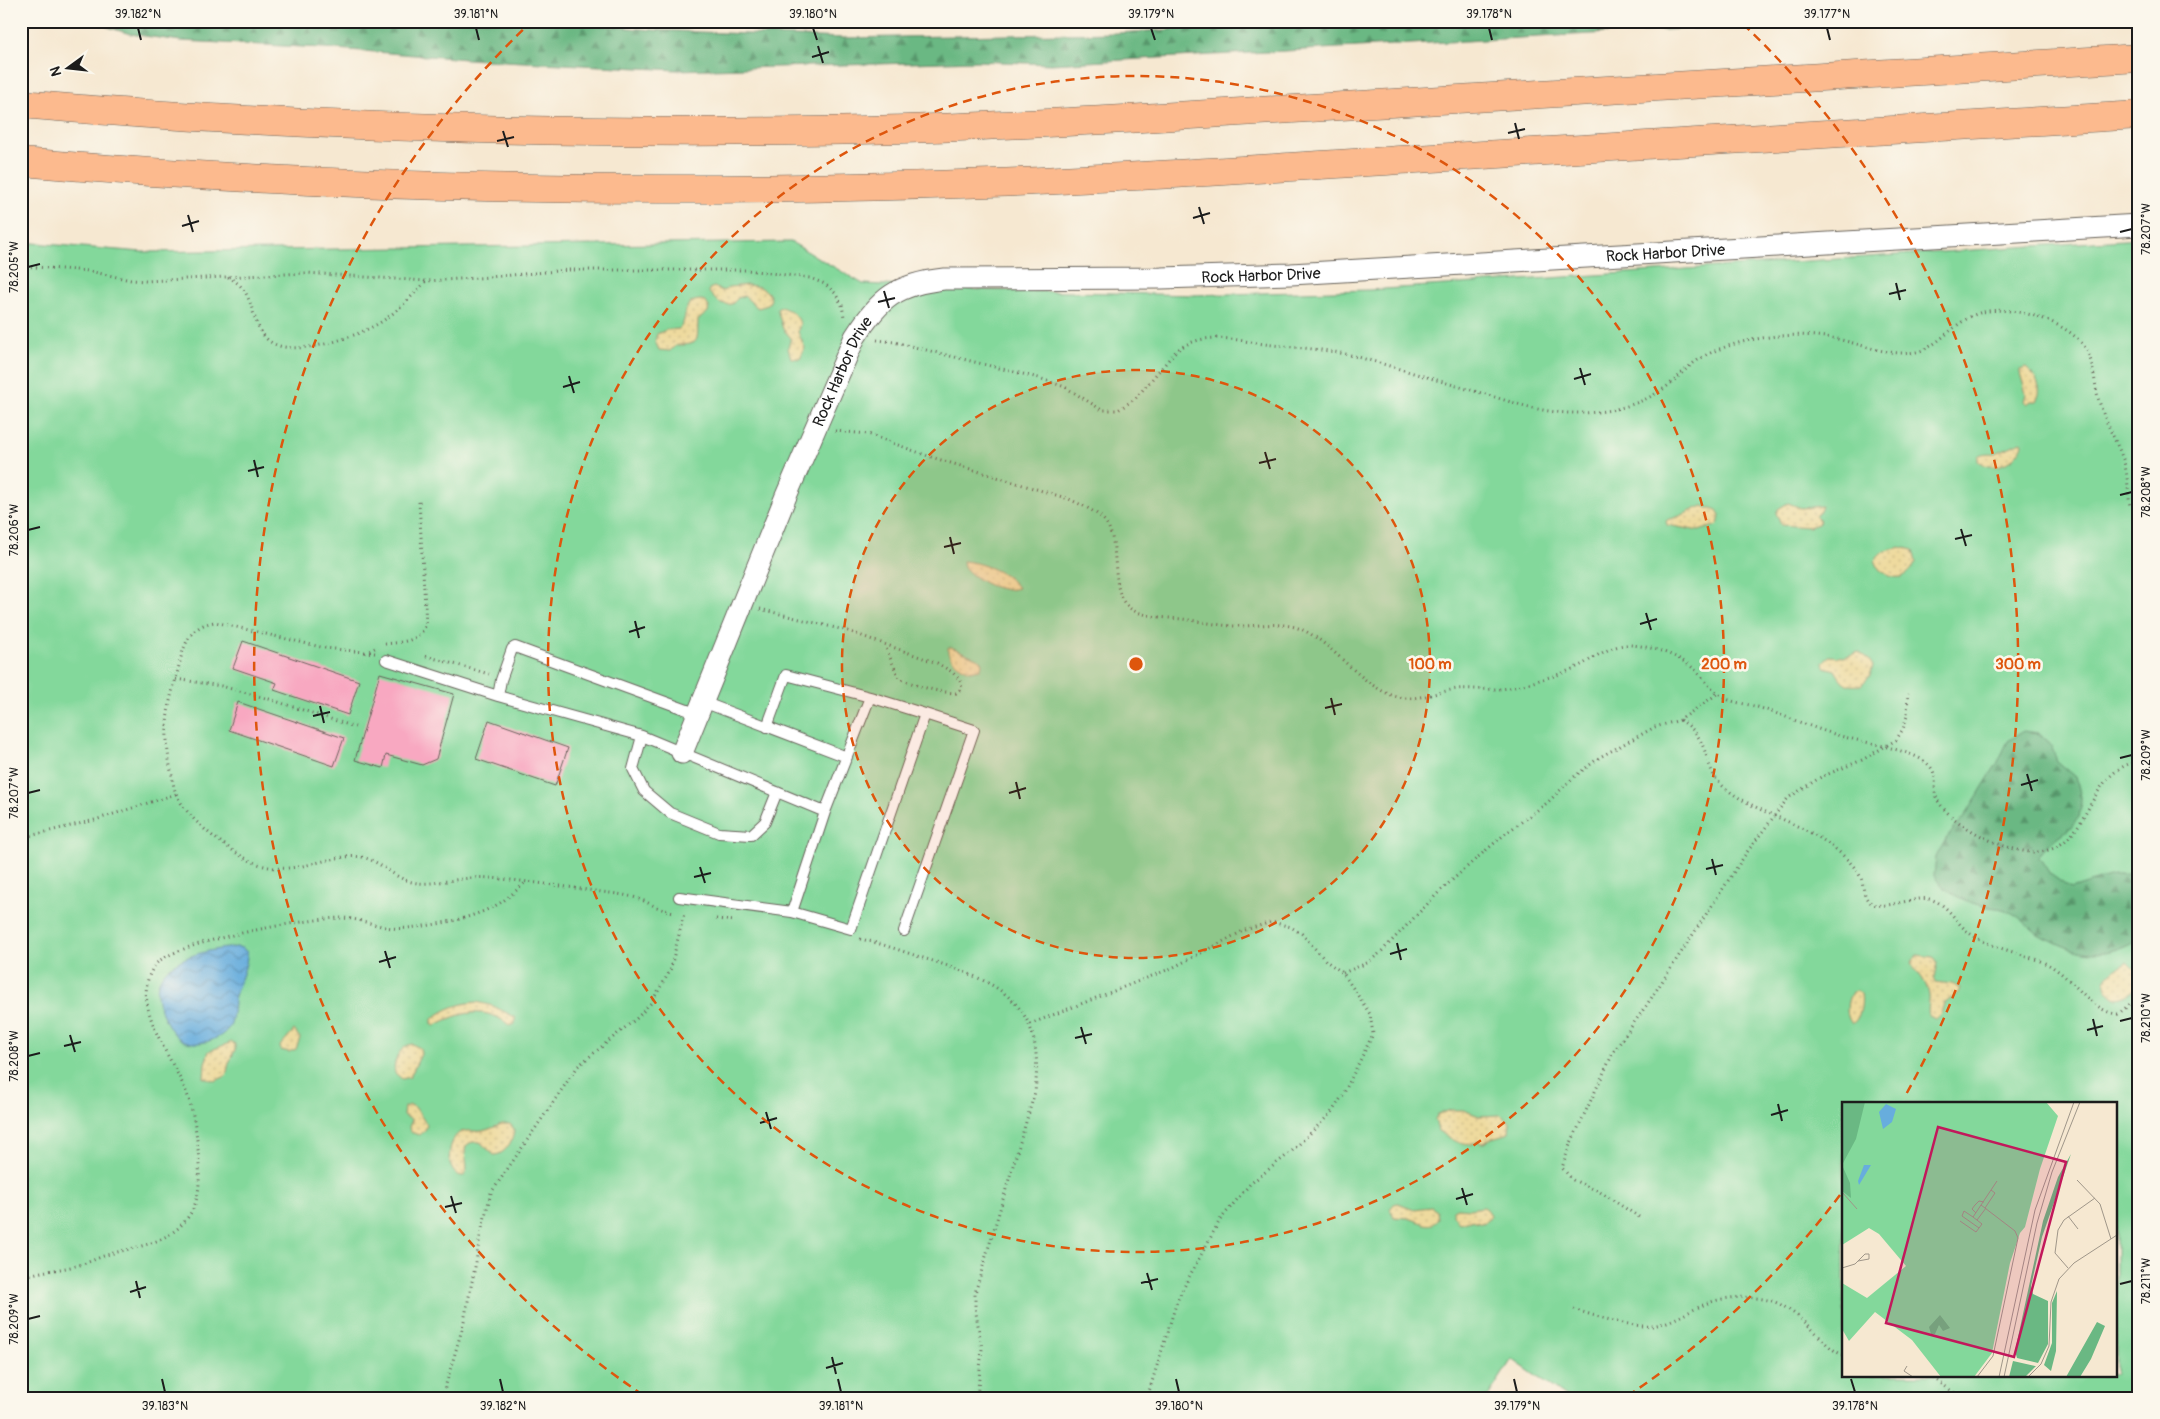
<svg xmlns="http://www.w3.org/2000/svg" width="2160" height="1419" font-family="Pangolin,sans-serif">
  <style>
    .grass { fill: #83d89b; stroke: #507a5c; fill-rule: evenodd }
    .forest { fill: url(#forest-firs); stroke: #436a50 }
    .sand { fill: url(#sand-dots); stroke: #857b5d }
    .water { fill: url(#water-waves); stroke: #42647c }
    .building { fill: #f8a8c1 }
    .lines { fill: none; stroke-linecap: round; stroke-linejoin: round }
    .service-casing { stroke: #68635b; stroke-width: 12 }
    .minor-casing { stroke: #68635b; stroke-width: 23 }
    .motorway-casing { stroke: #68635b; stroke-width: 29 }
    .path { stroke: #68635b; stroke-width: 3; stroke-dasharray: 1 4; stroke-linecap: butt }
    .service { stroke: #fff; stroke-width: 10 }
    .minor { stroke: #fff; stroke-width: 21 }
    .motorway { stroke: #fcba8e; stroke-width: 28 }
    .ticks { fill: none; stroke: #1c1c1c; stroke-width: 2 }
    .ring { fill: none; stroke: #de560d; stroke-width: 2.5; stroke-dasharray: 9 6 }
    .labels { text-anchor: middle; stroke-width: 5; stroke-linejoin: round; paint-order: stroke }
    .street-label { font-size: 16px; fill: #1c1c1c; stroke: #fbf7ec }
    .inset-road { fill: none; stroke: #9f9689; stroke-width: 1 }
    .view { fill: #c2185b; fill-opacity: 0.15; stroke: #c2185b; stroke-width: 2.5 }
    .inset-edge { fill: none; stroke: #1c1c1c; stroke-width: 2.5 }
    .centre { fill: #de560d; stroke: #fbf7ec; stroke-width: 2.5 }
    .ring-label { font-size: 15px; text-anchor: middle; font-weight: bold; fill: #de560d; stroke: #fbf7ec; stroke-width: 5; stroke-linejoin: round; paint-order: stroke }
    .neatline { fill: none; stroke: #1c1c1c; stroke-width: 2 }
    .ticks-label { font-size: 12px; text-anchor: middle; fill: #1c1c1c }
  </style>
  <defs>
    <pattern id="forest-firs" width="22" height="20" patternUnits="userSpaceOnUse" patternTransform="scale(1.25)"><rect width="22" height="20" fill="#6ab883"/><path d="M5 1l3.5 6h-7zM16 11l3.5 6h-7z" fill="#56956a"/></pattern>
    <pattern id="sand-dots" width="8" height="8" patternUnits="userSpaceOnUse" patternTransform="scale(1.25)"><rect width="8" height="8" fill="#eeda9e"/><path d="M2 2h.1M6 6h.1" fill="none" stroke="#ccba88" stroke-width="1.8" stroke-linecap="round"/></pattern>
    <pattern id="water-waves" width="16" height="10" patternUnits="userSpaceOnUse" patternTransform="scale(1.25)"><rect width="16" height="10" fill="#67addd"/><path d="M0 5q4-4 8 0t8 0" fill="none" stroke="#548cb2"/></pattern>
  </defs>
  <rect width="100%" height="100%" fill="#fbf7ec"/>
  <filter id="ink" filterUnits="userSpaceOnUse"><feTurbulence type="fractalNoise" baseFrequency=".02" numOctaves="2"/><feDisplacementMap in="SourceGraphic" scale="10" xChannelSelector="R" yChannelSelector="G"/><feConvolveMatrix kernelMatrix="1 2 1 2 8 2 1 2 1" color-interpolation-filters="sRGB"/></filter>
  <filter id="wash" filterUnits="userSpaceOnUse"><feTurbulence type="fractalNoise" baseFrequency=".0096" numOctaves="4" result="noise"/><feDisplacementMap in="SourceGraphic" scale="20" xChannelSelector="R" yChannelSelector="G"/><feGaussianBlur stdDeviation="1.12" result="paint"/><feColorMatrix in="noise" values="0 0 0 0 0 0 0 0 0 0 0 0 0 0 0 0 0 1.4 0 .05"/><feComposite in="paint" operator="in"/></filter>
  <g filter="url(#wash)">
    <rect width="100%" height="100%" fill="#f6e8d1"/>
    <path class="grass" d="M 2139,239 L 2139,1398 L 1567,1398 L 1512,1359 L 1487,1398 L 21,1398 L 21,242 L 142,252 L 791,242 L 863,284 L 987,290 L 1193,295 L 1369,290 ZM 1844,1103 L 2116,1103 L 2116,1375 L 1844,1375 Z"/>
    <path class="forest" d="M 89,21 L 549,21 L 653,30 L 843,38 L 1117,33 L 1306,21 L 1826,21 L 1051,64 L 977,61 L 677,70 L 466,59 L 323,48 L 181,41 L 130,34 Z
      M 2024,731 L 2038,733 L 2050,743 L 2057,761 L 2076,777 L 2082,801 L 2079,817 L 2069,829 L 2046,846 L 2039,857 L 2050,874 L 2071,889 C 2086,885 2127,868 2139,876 L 2139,939 C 2107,956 2088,958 2055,942 C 2050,939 2043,937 2038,934 C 2028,926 2020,916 2008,911 C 2002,908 1995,908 1989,907 C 1966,902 1947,895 1934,876 L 1936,857 L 1946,839 L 1965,816 L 1998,762 L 2008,741 Z"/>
    <path class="sand" d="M 747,285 C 756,286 768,287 771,299 L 768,305 L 758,308 L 744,296 L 738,298 L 732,304 C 722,306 714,300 709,292 L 709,289 L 714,287 L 723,291 L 730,287 Z
      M 701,300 L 705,301 L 709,307 L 708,312 L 698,320 C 697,341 701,345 676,345 L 670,351 L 659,350 L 655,341 L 657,334 L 666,330 L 679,329 C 690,318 679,301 701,300 Z
      M 781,307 L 791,311 L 797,317 L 800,323 L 798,332 L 805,348 L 800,359 L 791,358 L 788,348 L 791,338 L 783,329 L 777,309 Z
      M 2026,368 C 2036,376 2044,390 2036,401 L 2031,401 L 2027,404 L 2024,401 L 2026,394 L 2020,373 L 2020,370 Z
      M 2022,442 L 2023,444 C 2017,461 1994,474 1978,461 L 1978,456 C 1985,451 1992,455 1998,452 C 2006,449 2013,445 2022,442 Z
      M 1788,503 L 1801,508 L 1822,506 L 1820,511 L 1815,516 L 1820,521 L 1818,524 L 1809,527 L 1781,525 L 1776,513 L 1778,509 Z
      M 1703,506 L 1717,511 L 1720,516 L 1718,525 L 1699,531 L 1667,525 L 1666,521 L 1669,519 C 1676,519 1694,509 1703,506 Z
      M 1900,547 L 1913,550 L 1916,562 C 1907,580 1894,582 1879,569 L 1875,560 L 1883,552 Z
      M 963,561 C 980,562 1009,573 1018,588 C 1000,594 975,580 964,567 Z
      M 951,647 L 981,660 L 982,665 L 980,669 L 970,671 C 960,667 946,658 948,648 Z
      M 1859,652 L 1869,660 L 1873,666 L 1870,676 L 1861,685 C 1845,687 1842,682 1835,670 L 1824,667 L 1823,662 L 1829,656 L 1844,657 Z
      M 1917,955 L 1934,957 L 1937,963 L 1934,978 L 1936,982 L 1952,984 L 1960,988 L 1958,993 L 1944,1003 L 1941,1013 L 1935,1019 L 1929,1016 C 1927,1008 1930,1003 1929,995 C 1927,982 1918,973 1911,963 Z
      M 2127,962 L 2138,973 C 2141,987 2129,998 2116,998 C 2092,983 2112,969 2127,962 Z
      M 1858,991 L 1861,994 C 1863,1004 1860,1019 1852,1024 C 1845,1016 1846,1001 1852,992 Z
      M 477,1002 L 493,1006 L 515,1017 L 515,1024 L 510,1026 C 487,1005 459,1012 434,1026 L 432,1024 L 432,1019 C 445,1008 461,1003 477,1002 Z
      M 294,1030 L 300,1038 L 296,1049 L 289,1052 L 281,1050 L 280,1046 Z
      M 232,1042 L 235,1044 L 235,1050 L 229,1063 L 226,1076 L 215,1081 L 204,1078 L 205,1063 L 209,1051 Z
      M 412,1044 L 420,1048 L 421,1054 L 410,1077 L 402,1079 L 395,1073 C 392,1062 400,1046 412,1044 Z
      M 410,1105 L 415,1107 L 427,1125 L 425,1130 L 419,1135 L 410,1132 L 409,1127 L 412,1120 L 403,1115 L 404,1107 Z
      M 1451,1110 L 1463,1110 L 1479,1116 L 1501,1115 L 1510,1122 L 1509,1133 L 1492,1138 L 1482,1144 L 1478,1141 C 1465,1151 1450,1137 1438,1131 L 1435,1119 L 1438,1114 Z
      M 501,1124 L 510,1124 L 514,1129 C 514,1140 505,1155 494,1155 L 480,1142 C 452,1140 474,1165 464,1176 C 445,1177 446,1142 459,1133 C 467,1129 475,1132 482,1131 C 488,1130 495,1127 501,1124 Z
      M 1398,1203 L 1414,1209 L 1431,1207 L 1437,1211 L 1438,1219 C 1430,1230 1422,1222 1411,1219 C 1407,1217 1399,1218 1394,1217 L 1390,1209 L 1394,1204 Z
      M 1483,1207 L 1487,1209 L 1491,1215 L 1489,1219 L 1483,1223 L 1470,1220 L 1459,1223 L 1453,1215 L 1453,1210 L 1457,1208 L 1470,1209 Z"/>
    <path class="water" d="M 237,947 L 242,948 L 247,952 C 248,966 239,982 235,996 C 233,1005 234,1017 230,1026 C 222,1040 196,1048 182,1040 C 173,1036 166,1022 162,1013 C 139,963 200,950 237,947 Z"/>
    <g id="blocks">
      <path class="building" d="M 243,641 L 359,681 L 348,715 L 274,690 L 277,683 L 233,668 Z
        M 380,673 L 454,694 L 436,759 L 422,765 L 386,755 L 383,768 L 355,760 Z
        M 238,702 L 344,738 L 334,766 L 229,730 Z
        M 489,720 L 568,748 L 555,786 L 476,759 Z"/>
    </g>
  </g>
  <g filter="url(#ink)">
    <use href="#blocks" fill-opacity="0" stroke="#68635b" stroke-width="1"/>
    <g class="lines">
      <defs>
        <path id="service" d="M 386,660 L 498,696 L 642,736 L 825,812 L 870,697 L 925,714 L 851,929 L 792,912 L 825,812
          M 498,696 L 501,680 L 512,649 L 515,647 L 698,714
          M 703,702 L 847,757
          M 767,727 L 786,675 L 870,697
          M 642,736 L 633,769 L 644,791 L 670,813 L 719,833 L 751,835 L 765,822 L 777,792
          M 679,897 L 792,912
          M 904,931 L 974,730 L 925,714"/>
        <g id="minor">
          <path id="s1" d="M 682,753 L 786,496 L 855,337 C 880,298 897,284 944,279 L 1161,278 L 1291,274 L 2139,225"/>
        </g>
        <path id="motorway" d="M 21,104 C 281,127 543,134 804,131 C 917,130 1029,124 1142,118 L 2139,58
          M 21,162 C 343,190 668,195 990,183 C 1132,178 1274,168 1416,159 C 1657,145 1898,130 2139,115"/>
      </defs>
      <use href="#service" class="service-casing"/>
      <use href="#minor" class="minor-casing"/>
      <use href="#motorway" class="motorway-casing"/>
      <path class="path" d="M 21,266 L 89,271 L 131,280 L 146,281 L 306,273 L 426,281 L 478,278 L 569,270 L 747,270 L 810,278 L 825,284 L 835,293 L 842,305 L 844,317
        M 228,277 C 256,291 248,316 265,337 C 286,363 361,336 384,320 C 400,309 413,295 426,281
        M 877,340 L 894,342 L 1039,378 L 1065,387 L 1102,410 L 1118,410 L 1135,399 L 1176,351 C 1204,330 1233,340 1264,344 C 1297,348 1333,349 1365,359 C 1405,370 1445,383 1485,394 C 1514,403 1543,413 1573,413 C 1602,414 1636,407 1660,391 C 1672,384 1680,374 1691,365 C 1706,353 1723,347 1742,342 C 1770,335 1803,333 1832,338 C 1860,343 1887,357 1916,352 C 1939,348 1956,318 1983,312 C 2013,305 2069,321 2086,349 C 2095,365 2094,387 2100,404 C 2106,424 2117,442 2124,462 C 2128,476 2128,492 2130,507
        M 835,431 L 868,434 L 928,456 L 1069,499 C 1081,505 1094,510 1103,519 C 1125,542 1104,601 1137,612 C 1151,617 1167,618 1182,619 C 1199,621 1216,625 1233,626 C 1254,627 1277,621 1298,628 C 1337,642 1368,701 1412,698 C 1427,697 1442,691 1457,689 C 1470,688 1483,690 1496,689 C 1513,689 1530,683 1546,678 C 1559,675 1571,670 1583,664 C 1597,656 1613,644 1630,645 C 1653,646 1685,657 1700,675 C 1709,685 1716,695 1729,700 C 1737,703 1746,704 1754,706 C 1781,714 1807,726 1834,734 C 1853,740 1873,743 1891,748 C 1904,752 1930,758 1934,774 C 1937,782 1933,791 1937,799 C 1950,825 2009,854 2037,852 C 2093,848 2083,772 2139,761
        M 760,609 L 848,631 L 937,663 L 952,672 L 960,680 L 962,688 L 956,693 C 936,692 917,686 899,678 L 885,646
        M 385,644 C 402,642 420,642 426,624 L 419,501
        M 365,653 L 377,647
        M 375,653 L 325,648 L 215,622 C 182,626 182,659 174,685 C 165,715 165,741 171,771 C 173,778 173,787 176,793 C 184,813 207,833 225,845 C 240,856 256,866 275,868 C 303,871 336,853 361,857 C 380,860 393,878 412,882 C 432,887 466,875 490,878 C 526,881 561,886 595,891 C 608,893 621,894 633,897 C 648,901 657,910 675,912
        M 426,656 L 489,674
        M 176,679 L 221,686 L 269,699 L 355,727
        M 1680,720 C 1713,739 1701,769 1724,787 C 1755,813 1798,821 1830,845 C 1841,853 1855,865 1861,878 C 1864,886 1863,897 1870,902 C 1882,912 1913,896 1929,899 C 1950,904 1956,925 1972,935 C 1995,950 2025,953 2049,965 C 2073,978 2093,1013 2118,1014 L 2139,997
        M 21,838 L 95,820 L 176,794
        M 716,919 L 734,921
        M 860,939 C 885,944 909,954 933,961 C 1007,985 1045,1007 1035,1092 L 975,1293 L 975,1307 L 982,1349 L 977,1398
        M 1343,973 L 1367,963 L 1380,953 L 1440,891 L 1477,858 L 1505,834 L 1547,803 L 1574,777 L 1600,757 L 1655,727 L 1680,720 L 1717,694
        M 1030,1024 L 1172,968 L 1245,930 L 1272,922 L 1291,927 L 1302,934 L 1326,961 L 1343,973 L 1370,1014 L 1373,1034 L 1343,1095 L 1331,1113 L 1291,1152 L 1250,1184 L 1220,1220 L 1188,1279 L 1177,1301 L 1147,1398
        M 1639,1217 L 1600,1192 L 1573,1180 L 1562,1168 L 1569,1147 L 1614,1051 L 1646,1006 L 1747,852 L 1788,798 L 1821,777 L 1862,760 L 1896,740 L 1903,729 L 1907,716 L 1908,693
        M 21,1278 C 40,1270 56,1271 75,1266 C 87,1264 98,1257 110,1254 C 131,1248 151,1246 170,1234 C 183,1226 193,1213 197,1198 C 203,1175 196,1116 187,1094 C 174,1059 127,1003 155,965 C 172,942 309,918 341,918 C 363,918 384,931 407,928 C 437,925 473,919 500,903 C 509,897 518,889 526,882
        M 1574,1309 C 1590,1315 1635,1328 1652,1326 C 1670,1323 1684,1314 1701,1306 C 1721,1296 1750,1295 1772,1301 C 1783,1304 1804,1320 1812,1329 C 1822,1338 1830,1351 1844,1355
        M 1929,1375 L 1956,1394 L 1959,1398
        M 442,1398 L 463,1326 L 476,1262 L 480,1236 L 491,1193 L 578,1066 L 637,1018 L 651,1003 L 670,971 L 684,914"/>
      <use href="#service" class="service"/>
      <use href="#minor" class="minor"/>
      <use href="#motorway" class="motorway"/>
    </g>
  </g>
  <path class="ticks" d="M 138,28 L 141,40M 476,28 L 479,40M 813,28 L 817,40M 1151,28 L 1155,40M 1489,28 L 1492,40M 1827,28 L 1830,40M 818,46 L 823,63M 812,57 L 829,52M 1515,123 L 1519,139M 503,131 L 508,147M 1508,133 L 1525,129M 497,141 L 514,137M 1199,207 L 1204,224M 188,215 L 193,232M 1193,218 L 1210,213M 182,226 L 199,221M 2120,232 L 2132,229M 28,267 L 40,264M 1896,283 L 1900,300M 884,291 L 889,308M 1889,294 L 1906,290M 878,302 L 895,298M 1580,368 L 1585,385M 569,376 L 574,393M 1574,379 L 1591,374M 563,387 L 580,382M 1265,452 L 1270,469M 254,460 L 258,477M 1259,463 L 1276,459M 248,471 L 264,467M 2120,495 L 2132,492M 1961,529 L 1966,546M 28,530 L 40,527M 950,537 L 954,554M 1955,539 L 1972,535M 944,547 L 961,543M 1646,613 L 1651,630M 635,621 L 639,638M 1640,624 L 1657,619M 629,632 L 645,627M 1331,698 L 1335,715M 320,706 L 324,723M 1325,708 L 1342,704M 313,716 L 330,712M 2120,758 L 2132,755M 2027,774 L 2032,791M 1016,782 L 1020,799M 2021,785 L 2038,780M 28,793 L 40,790M 1009,793 L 1026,788M 1712,859 L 1716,875M 700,867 L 705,883M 1706,869 L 1723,865M 694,877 L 711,873M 1397,943 L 1401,960M 385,951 L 390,968M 1390,954 L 1407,949M 379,962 L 396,957M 2093,1019 L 2097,1036M 2120,1021 L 2132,1018M 1081,1027 L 1086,1044M 2087,1030 L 2103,1026M 70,1035 L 75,1052M 1075,1038 L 1092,1034M 64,1046 L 81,1042M 28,1056 L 40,1053M 1778,1104 L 1782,1121M 766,1112 L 771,1129M 1771,1115 L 1788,1110M 760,1123 L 777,1118M 1462,1188 L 1467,1205M 451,1196 L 456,1213M 1456,1199 L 1473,1194M 445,1207 L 462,1203M 1147,1273 L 1152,1290M 136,1281 L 140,1298M 1141,1283 L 1158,1279M 2120,1284 L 2132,1281M 130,1292 L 146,1287M 28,1319 L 40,1316M 832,1357 L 836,1374M 826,1368 L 843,1363M 162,1379 L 165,1392M 500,1379 L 503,1392M 838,1379 L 841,1392M 1176,1379 L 1179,1392M 1514,1379 L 1517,1392M 1851,1379 L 1855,1392"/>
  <circle cx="1136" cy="664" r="294" fill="#de560d" fill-opacity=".12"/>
  <g class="ring">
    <circle cx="1136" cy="664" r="294"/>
    <circle cx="1136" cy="664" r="588"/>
    <path d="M1840 1195A882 882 0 0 1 1629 1395M643 1395A882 882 0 0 1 529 24M1743 24A882 882 0 0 1 1904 1098"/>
  </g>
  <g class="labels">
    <g class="street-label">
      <text dy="6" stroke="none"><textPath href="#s1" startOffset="1284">Rock Harbor Drive</textPath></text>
      <text dy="6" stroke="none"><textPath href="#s1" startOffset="879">Rock Harbor Drive</textPath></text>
      <text dy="6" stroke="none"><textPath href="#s1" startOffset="414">Rock Harbor Drive</textPath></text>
    </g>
  </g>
  <g transform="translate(1842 1102)">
    <rect width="275" height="275" fill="#f6e8d1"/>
    <path d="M 0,0 L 204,0 L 216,14 L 198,67 L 183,125 L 178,131 L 168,161 L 150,251 L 132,275 L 99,275 L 70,238 L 33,210 L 7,239 L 0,227 L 0,181 L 25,196 L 64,164 L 37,132 L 27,126 L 0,143 Z" fill="#83d89b"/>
    <path d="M 0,0 L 23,0 L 14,37 L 0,63 L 8,81 L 9,96 L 0,89 ZM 229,52 L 200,135 L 189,184 L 191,192 L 206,199 L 206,242 L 196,261 L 175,256 L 173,249 L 201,119 L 216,75 ZM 215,189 L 214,249 L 209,269 L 202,263 L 210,241 L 210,201 ZM 98,213 L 108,226 L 101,229 L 97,223 L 93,232 L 89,232 L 87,225 ZM 255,220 L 263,224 L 249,257 L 238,275 L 224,275 ZM 171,259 L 193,264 L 194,264 L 183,275 L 167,275 Z" fill="#6ab883"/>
    <path d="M 44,2 L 54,7 L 50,20 L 41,27 L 37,10 ZM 22,63 L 29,63 L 17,83 L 16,79 Z" fill="#67addd"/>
    <path class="inset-road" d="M 235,78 L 258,102 L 269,137M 0,90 L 15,107M 143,106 L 153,91 L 149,88M 134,111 L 130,107 L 133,103 L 137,99 L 142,100M 226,114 L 236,127M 131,115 L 122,109 L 120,114 L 137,126 L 140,122 L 131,115 L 155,79M 135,118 L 144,106M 118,119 L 134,130 L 137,126M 0,166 L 13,162 L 23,152 L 27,152 L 27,157 L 16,159M 226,166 L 213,151 L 216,128 L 222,118 L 253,96M 65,264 L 62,269 L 71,275M 135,275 L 151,254 L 176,136 L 173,129 L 139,103M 157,275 L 193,108 L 232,0M 162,275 L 195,121 L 210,70 L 238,0M 186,275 L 199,262 L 207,244 L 209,200 L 217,177 L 232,161 L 275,133"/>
    <path class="view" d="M 96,25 L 224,60 L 172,255 L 44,221 Z"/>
    <rect width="275" height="275" class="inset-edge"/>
  </g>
  <circle cx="1136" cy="664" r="8" class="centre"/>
  <g class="ring-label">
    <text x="1430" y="669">100 m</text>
    <text x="1724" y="669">200 m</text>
    <text x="2018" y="669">300 m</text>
  </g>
  <rect width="2160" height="1419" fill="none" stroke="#fbf7ec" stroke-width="55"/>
  <g transform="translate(68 68) rotate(255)" stroke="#fbf7ec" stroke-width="4" paint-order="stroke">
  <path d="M0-4L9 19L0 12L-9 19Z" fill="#1c1c1c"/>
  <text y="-8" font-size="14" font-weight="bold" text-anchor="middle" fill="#1c1c1c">N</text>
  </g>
  <rect x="28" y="28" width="2104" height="1364" class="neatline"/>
  <g class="ticks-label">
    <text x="138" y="18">39.182°N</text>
    <text x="476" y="18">39.181°N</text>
    <text x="813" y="18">39.180°N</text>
    <text x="1151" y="18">39.179°N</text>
    <text x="1489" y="18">39.178°N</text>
    <text x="1827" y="18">39.177°N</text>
    <text transform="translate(2146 229) rotate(-90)" y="4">78.207°W</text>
    <text transform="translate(14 267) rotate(-90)" y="4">78.205°W</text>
    <text transform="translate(2146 492) rotate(-90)" y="4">78.208°W</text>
    <text transform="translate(14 530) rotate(-90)" y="4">78.206°W</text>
    <text transform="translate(2146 755) rotate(-90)" y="4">78.209°W</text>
    <text transform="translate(14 793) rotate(-90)" y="4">78.207°W</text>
    <text transform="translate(2146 1018) rotate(-90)" y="4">78.210°W</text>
    <text transform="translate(14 1056) rotate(-90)" y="4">78.208°W</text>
    <text transform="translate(2146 1281) rotate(-90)" y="4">78.211°W</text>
    <text transform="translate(14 1319) rotate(-90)" y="4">78.209°W</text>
    <text x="165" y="1410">39.183°N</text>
    <text x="503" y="1410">39.182°N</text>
    <text x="841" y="1410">39.181°N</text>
    <text x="1179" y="1410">39.180°N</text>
    <text x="1517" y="1410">39.179°N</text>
    <text x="1855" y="1410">39.178°N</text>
  </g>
</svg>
